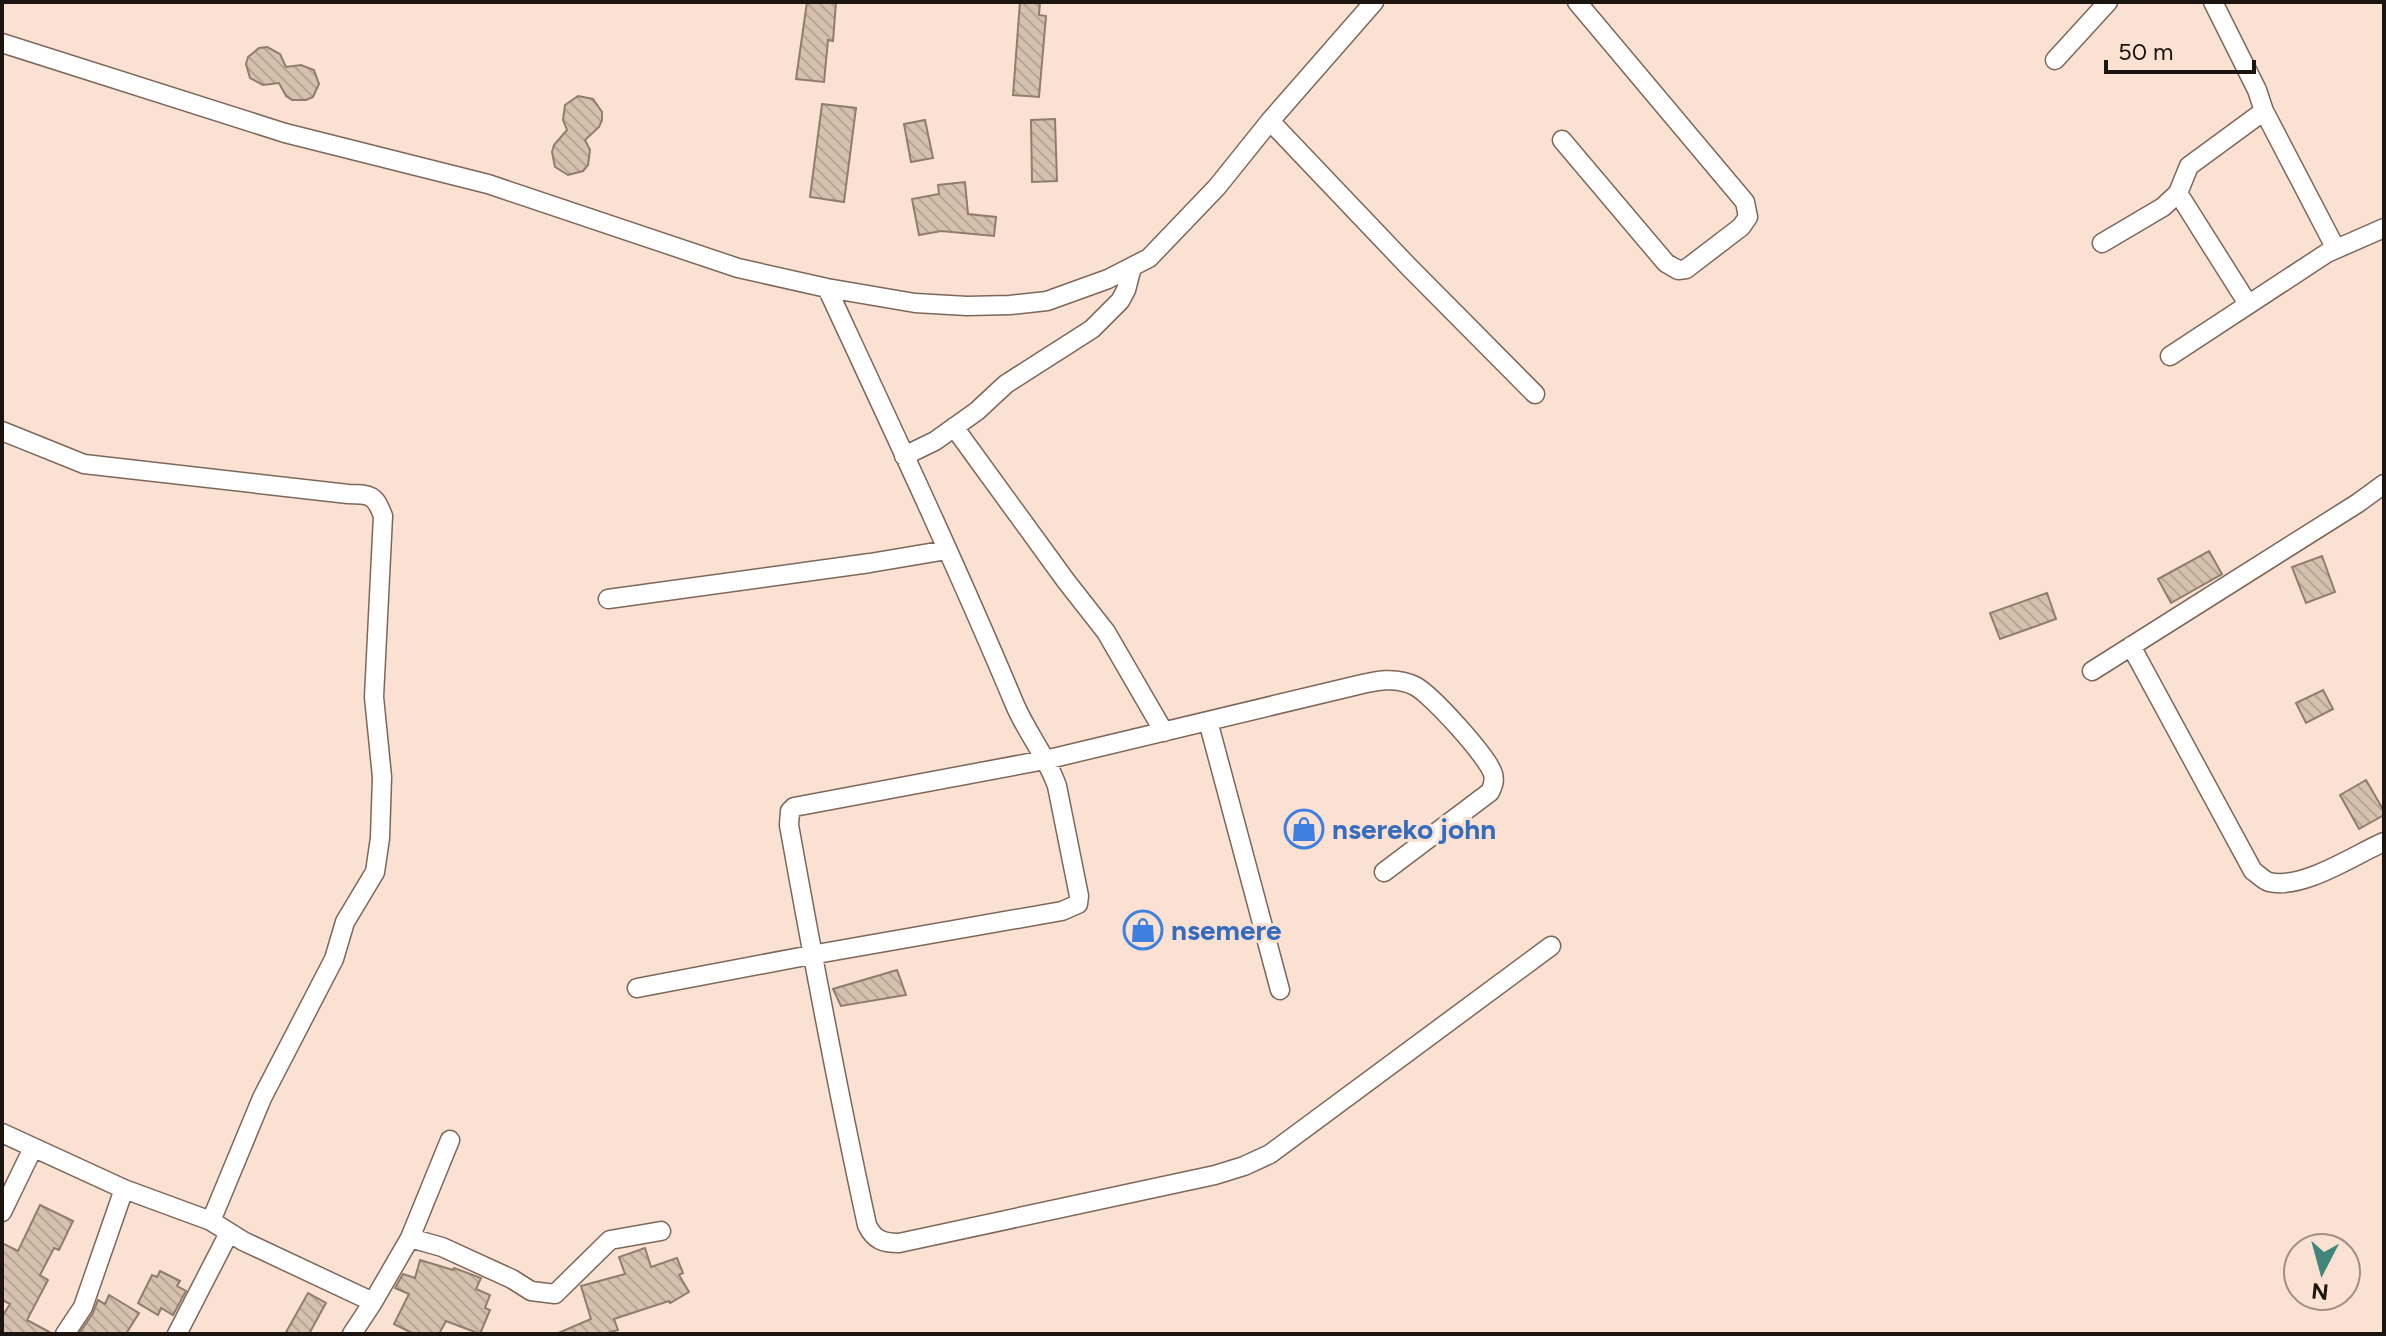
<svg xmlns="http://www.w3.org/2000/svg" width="2386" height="1336" font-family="Figtree,sans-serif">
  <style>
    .building { fill: url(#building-back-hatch); stroke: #907d6c; stroke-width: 2 }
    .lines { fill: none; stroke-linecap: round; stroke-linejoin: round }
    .minor-casing { stroke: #7c675a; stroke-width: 21 }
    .minor { stroke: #fff; stroke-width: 18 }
    .labels { text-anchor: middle; stroke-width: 6; stroke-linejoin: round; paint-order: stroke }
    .shop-label { font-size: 28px; font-weight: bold; fill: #366cbe; stroke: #fae1d2; text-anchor: start }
  </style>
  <defs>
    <pattern id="building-back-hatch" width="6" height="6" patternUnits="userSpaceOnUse" patternTransform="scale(2)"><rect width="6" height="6" fill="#d6c1af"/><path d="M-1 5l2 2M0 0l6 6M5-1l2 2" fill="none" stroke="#b7a595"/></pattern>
  </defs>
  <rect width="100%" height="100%" fill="#fae1d2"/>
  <path class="building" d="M 807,2 L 836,2 L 833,41 L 828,40 L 824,82 L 796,79 Z
    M 1020,2 L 1040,2 L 1039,15 L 1046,16 L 1039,97 L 1013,95 Z
    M 267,47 L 280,54 L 286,67 L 301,65 L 314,70 L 319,84 L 313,97 L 306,100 L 292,100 L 286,96 L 279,83 L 263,85 L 250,78 L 246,64 L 248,57 L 259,48 Z
    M 578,96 L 593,99 L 602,112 L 602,120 L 599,127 L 585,140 L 590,150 L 588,165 L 583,171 L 568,175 L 555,167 L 552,152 L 554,145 L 567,130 L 563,120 L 565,105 Z
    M 822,104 L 856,108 L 844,202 L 810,197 Z
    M 1055,119 L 1057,181 L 1032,182 L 1031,120 Z
    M 925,120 L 933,158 L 911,162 L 904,124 Z
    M 965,182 L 968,214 L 996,217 L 994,236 L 941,231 L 919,235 L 912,199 L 939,194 L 938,185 Z
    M 2209,551 L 2222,574 L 2171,603 L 2158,579 Z
    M 2322,556 L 2335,592 L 2306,603 L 2292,567 Z
    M 2047,593 L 2056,619 L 2000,639 L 1990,613 Z
    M 2323,690 L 2333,709 L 2306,723 L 2296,703 Z
    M 2366,780 L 2384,811 L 2384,815 L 2359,829 L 2340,795 Z
    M 897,970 L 906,995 L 841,1006 L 833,989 Z
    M 40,1205 L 73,1221 L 59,1250 L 54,1248 L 40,1275 L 48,1280 L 27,1320 L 53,1334 L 2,1334 L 2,1317 L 10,1304 L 2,1300 L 2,1243 L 18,1251 Z
    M 645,1248 L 651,1267 L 677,1258 L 683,1273 L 679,1275 L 689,1292 L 670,1303 L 669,1301 L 614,1319 L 618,1330 L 603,1334 L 556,1334 L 591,1319 L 581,1286 L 625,1274 L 619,1257 Z
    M 420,1260 L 453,1270 L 454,1268 L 481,1278 L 476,1289 L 490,1295 L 485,1308 L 490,1310 L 480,1334 L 446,1321 L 439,1334 L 414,1334 L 394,1324 L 409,1294 L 395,1288 L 403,1274 L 415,1278 Z
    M 160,1271 L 180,1281 L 177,1286 L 186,1291 L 173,1315 L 161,1308 L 158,1315 L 138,1303 L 152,1275 L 157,1277 Z
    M 308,1293 L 326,1303 L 309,1334 L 285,1334 Z
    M 109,1295 L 139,1313 L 126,1334 L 79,1334 L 93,1313 L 98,1300 L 105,1304 Z"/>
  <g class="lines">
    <defs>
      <path id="minor" d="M 2,43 L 285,133 L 488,184 L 738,268 L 827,288 L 915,303 L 967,306 L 1010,305 L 1047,301 L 1108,279 L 1149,258 L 1217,187 L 1270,121 L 1374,2
        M 2055,60 L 2108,2
        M 2264,111 L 2336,249
        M 1270,121 L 1409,267 L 1535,394
        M 1562,140 L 1666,263 L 1678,270 L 1686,269 L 1741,227 L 1748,217 L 1745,202 L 1577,2
        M 2178,193 L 2248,304
        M 2102,243 L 2163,207 L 2178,193 L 2189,166 L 2264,111 L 2257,90 L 2213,2
        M 2170,356 L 2327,253 L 2384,228
        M 954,427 L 1066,581 L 1106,632 L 1164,732
        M 2,431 L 84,464 L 348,494 C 371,494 375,495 383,516 L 374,697 L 382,777 L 380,838 L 375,872 L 345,922 L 334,959 L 262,1098 L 211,1221
        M 904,456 L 935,441 L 977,411 L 1006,384 L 1092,329 L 1120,301 L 1126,290 L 1132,267
        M 608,599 L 870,563 L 947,550
        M 2131,646 L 2253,871 C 2258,874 2263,880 2269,882 C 2303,890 2354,855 2384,842
        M 2092,671 L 2358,503 L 2384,484
        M 1208,721 L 1280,990
        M 1384,872 L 1490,792 C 1493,786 1495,781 1493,774 C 1489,758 1431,694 1415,686 C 1395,676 1375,681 1354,686 L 1045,760 L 794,807 L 790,811 L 789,825 C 813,959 838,1092 867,1225 C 874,1240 883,1243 899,1243 L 1215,1175 L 1244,1166 L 1270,1154 L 1551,946
        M 637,988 L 811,955 L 1062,911 L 1078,904 L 1079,896 L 1057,786 C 1047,757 1027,733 1015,705 C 956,564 891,426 827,288
        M 2,1133 L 124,1189 L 211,1221 L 243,1241 L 373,1302 L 352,1334
        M 2,1212 L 33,1148
        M 410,1238 L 442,1247 L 512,1279 L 531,1291 L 555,1294 L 610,1240 L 661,1231
        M 373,1302 L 410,1238 L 450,1140
        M 65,1334 L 83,1307 L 124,1189
        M 177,1334 L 229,1233"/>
    </defs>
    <use href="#minor" class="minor-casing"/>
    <use href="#minor" class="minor"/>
  </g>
  <defs>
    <symbol id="shop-ring" viewBox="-11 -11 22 22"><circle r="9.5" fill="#fae1d2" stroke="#3f7fe0" stroke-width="1.5"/><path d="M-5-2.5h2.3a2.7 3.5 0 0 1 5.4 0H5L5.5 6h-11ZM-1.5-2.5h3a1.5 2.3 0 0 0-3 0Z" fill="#3f7fe0"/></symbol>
  </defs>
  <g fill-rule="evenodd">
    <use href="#shop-ring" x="1282" y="807" width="44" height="44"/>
    <use href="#shop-ring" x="1121" y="908" width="44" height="44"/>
  </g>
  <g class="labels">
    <g class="shop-label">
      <text x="1332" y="839">nsereko john</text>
      <text x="1171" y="940">nsemere</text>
    </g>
  </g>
  <rect width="2386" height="1336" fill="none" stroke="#1c140f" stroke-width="8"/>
  <g transform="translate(2322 1272) rotate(186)"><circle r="38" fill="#fae1d2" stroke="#a18f84" stroke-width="2"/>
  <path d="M0-6L14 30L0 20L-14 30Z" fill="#41867c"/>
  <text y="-12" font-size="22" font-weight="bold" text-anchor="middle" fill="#1c140f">N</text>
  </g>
  <path d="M2106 60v12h148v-12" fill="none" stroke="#1c140f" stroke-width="4"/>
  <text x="2118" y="60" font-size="24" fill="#1c140f" stroke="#fae1d2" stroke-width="6" paint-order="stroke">50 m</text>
</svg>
